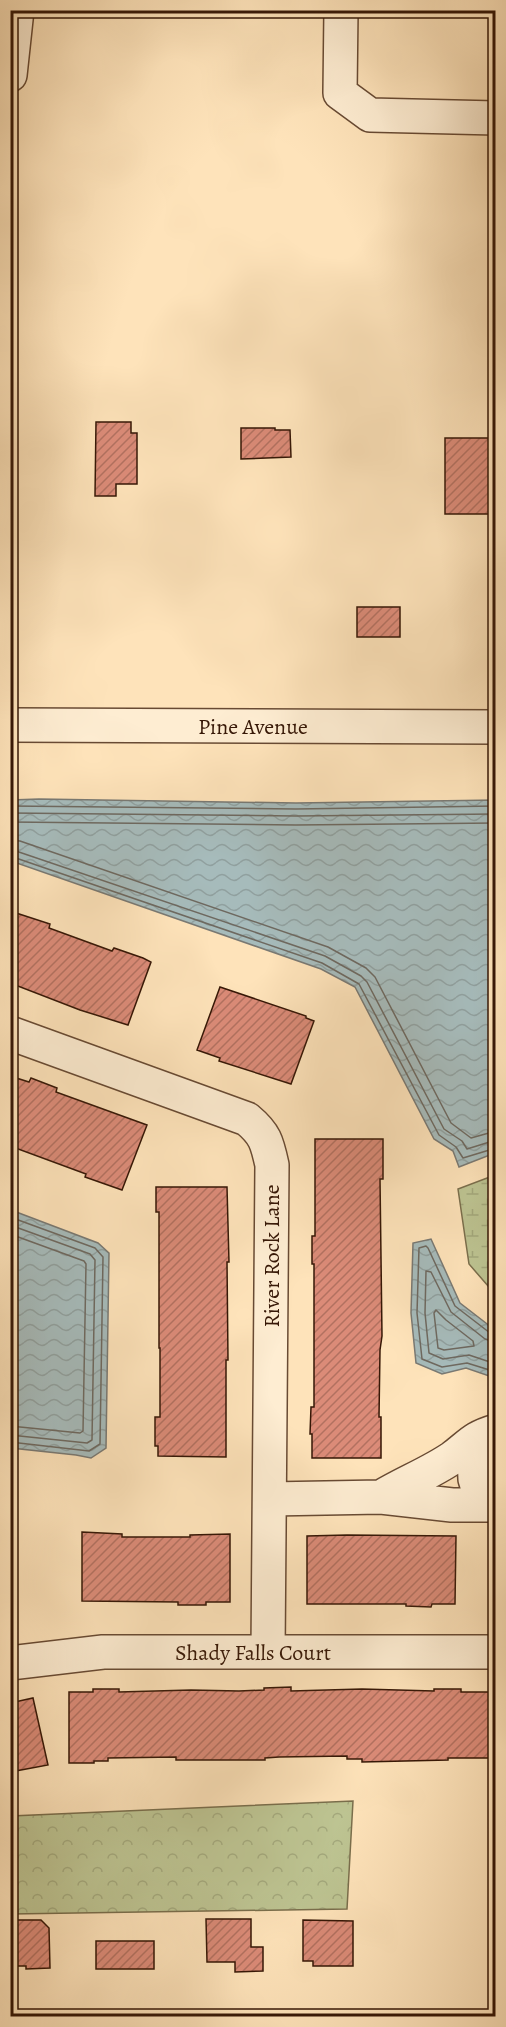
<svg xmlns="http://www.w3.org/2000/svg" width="506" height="2027" font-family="Alegreya,serif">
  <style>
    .forest { fill: url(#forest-crowns); stroke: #7a6e4c; stroke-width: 1.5 }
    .wetland { fill: url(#wetland-marsh); stroke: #7a6e4c; stroke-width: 1.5 }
    .water { fill: url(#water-waves); stroke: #797973; stroke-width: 1.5 }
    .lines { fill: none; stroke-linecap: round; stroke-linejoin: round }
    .shore { stroke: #6e6960; stroke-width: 1.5 }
    .building { fill: url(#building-hatch); stroke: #361706; stroke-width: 1.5 }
    .minor-casing { stroke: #684a33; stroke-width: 36 }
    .minor { stroke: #feedd2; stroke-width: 33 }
    .labels { text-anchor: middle; stroke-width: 4.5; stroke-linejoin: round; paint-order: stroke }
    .street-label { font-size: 22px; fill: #361706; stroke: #feedd2 }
  </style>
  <defs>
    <pattern id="forest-crowns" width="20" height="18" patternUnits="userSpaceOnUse" patternTransform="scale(1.5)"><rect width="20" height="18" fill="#bdc492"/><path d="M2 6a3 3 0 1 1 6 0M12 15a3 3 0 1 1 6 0" fill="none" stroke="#a3a87c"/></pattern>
    <pattern id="wetland-marsh" width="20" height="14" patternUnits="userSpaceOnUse" patternTransform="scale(1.5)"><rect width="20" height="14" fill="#bdc492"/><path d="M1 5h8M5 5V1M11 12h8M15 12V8" fill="none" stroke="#a3a87c"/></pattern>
    <pattern id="water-waves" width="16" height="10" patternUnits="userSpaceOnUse" patternTransform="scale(1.5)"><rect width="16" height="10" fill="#a6bbbb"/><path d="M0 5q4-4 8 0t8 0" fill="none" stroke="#90a09f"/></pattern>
    <pattern id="building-hatch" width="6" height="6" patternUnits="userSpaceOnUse" patternTransform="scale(1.5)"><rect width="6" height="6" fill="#db8b78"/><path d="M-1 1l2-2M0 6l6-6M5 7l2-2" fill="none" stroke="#b27160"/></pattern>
  </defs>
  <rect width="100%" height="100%" fill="#fee3ba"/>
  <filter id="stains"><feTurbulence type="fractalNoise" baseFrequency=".00333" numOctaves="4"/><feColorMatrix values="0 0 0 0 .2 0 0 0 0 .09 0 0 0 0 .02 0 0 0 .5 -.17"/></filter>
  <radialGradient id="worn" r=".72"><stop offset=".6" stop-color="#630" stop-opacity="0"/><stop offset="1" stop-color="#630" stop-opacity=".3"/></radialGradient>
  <path class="forest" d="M 353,1801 L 347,1909 L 11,1914 L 11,1816 Z"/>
  <path class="wetland" d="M 495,1175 L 496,1175 L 495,1294 L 469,1264 L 458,1189 Z"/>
  <path class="water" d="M 39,799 L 296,803 L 495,800 L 495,1153 L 459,1167 L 453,1151 L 434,1139 L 355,987 L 321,969 L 11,861 L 11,800 Z
    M 11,1210 L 98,1243 L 109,1253 L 106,1448 L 91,1458 L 76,1455 L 11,1448 Z
    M 431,1239 L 460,1303 L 495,1330 L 495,1378 L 466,1368 L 442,1374 L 416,1363 L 411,1313 L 413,1243 Z"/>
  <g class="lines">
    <path class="shore" d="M 10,806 L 296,809 L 496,806
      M 10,813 L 296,816 L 496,814
      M 10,822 L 296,825 L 496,823
      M 10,840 L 20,841 L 328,947 L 366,968 L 375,977 L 451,1123 L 471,1138 L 496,1131
      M 10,849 L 325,956 L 361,976 L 367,982 L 444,1129 L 462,1141 L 467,1149 L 496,1140
      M 10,856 L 322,963 L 359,984 L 439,1135 L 456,1147 L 463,1158 L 496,1148
      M 10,1217 L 95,1248 L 103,1257 L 100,1444 L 89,1451 L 10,1442
      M 10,1225 L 90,1254 L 95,1260 L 92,1440 L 87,1443 L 10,1435
      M 10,1234 L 84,1261 L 86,1264 L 83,1431 L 80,1433 L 10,1426
      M 436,1310 L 446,1320 L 473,1341 L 474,1346 L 444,1350 L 438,1348 L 434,1313 Z
      M 496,1334 L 490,1333 L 455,1306 L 428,1248 L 426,1246 L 419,1248 L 417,1313 L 422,1359 L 442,1367 L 467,1363 L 496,1372
      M 496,1342 L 485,1339 L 451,1312 L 431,1272 L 426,1271 L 425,1313 L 429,1353 L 443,1359 L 469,1355 L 496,1364"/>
  </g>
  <path class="building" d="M 96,422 L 131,422 L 131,433 L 137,433 L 137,484 L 116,484 L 116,496 L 95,496 Z
    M 241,428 L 275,428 L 275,430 L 290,430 L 291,457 L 241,459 Z
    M 445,438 L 495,438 L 495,514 L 445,514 Z
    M 357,607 L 400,607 L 400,637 L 357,637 Z
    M 10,911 L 50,924 L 49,928 L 112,951 L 114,948 L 143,958 L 151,962 L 128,1025 L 80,1010 L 10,983 Z
    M 220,987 L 306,1016 L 306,1018 L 314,1021 L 291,1084 L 219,1061 L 220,1058 L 197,1050 Z
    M 10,1076 L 29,1082 L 31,1078 L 57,1088 L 56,1092 L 147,1125 L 122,1190 L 85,1177 L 86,1174 L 10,1146 Z
    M 315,1139 L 383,1139 L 383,1179 L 380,1179 L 382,1336 L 380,1350 L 379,1417 L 381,1417 L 381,1458 L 312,1458 L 312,1434 L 310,1434 L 311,1407 L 314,1407 L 314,1264 L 312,1264 L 312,1236 L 315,1236 Z
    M 156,1187 L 227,1187 L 229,1262 L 227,1262 L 228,1360 L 226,1360 L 226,1457 L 158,1456 L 158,1446 L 155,1446 L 155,1417 L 160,1417 L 160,1348 L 159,1348 L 159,1212 L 156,1212 Z
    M 82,1532 L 122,1534 L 122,1537 L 190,1537 L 190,1535 L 230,1534 L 230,1602 L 206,1602 L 206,1605 L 178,1605 L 178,1602 L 82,1601 Z
    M 347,1535 L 456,1536 L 455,1604 L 432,1604 L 431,1607 L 406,1606 L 406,1604 L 307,1604 L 307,1536 Z
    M 291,1687 L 291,1691 L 362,1689 L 434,1691 L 434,1689 L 461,1689 L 461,1692 L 495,1692 L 495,1758 L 448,1758 L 448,1760 L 362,1762 L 362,1759 L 347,1759 L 347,1756 L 279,1757 L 265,1758 L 265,1760 L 176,1760 L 176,1757 L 108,1758 L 108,1761 L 94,1761 L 94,1763 L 69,1763 L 69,1692 L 93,1692 L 93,1689 L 119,1689 L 119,1692 L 191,1690 L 239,1691 L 264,1690 L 264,1688 Z
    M 33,1698 L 48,1765 L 10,1772 L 10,1703 Z
    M 206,1919 L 251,1919 L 251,1947 L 263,1947 L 263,1971 L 235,1972 L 235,1962 L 207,1962 Z
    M 17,1920 L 41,1920 L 49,1928 L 50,1968 L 26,1969 L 26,1966 L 10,1966 L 10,1932 L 17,1932 Z
    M 303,1920 L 353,1921 L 353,1966 L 313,1966 L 313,1961 L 303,1961 Z
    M 96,1941 L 154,1941 L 154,1969 L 96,1969 Z"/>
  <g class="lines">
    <defs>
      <path id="minor" d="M 341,10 L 340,93 L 370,115 L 496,118
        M 10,75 L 17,10
        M 10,725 L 496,727
        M 10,1033 L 247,1119 C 265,1134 267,1142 272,1165 L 268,1652
        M 474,1455 L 475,1479 L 483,1505
        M 381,1497 C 404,1483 430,1473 452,1458 C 470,1445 472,1438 496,1431
        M 270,1499 L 381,1497 L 452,1505 L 496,1505
        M 10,1663 L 103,1652 L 496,1652"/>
    </defs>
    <use href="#minor" class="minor-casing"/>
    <use href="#minor" class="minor"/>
  </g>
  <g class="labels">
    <g class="street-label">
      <text x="253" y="734">Pine Avenue</text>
      <text transform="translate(271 1256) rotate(-90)" y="8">River Rock Lane</text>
      <text x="253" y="1660">Shady Falls Court</text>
    </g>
  </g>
  <rect width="506" height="2027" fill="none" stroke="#fee3ba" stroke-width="36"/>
  <rect x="12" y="12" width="482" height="2003" fill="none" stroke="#361706" stroke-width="3"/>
  <rect x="18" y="18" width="470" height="1991" fill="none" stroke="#361706" stroke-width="1.5"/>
  <rect width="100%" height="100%" filter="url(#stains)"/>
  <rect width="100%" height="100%" fill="url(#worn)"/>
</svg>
